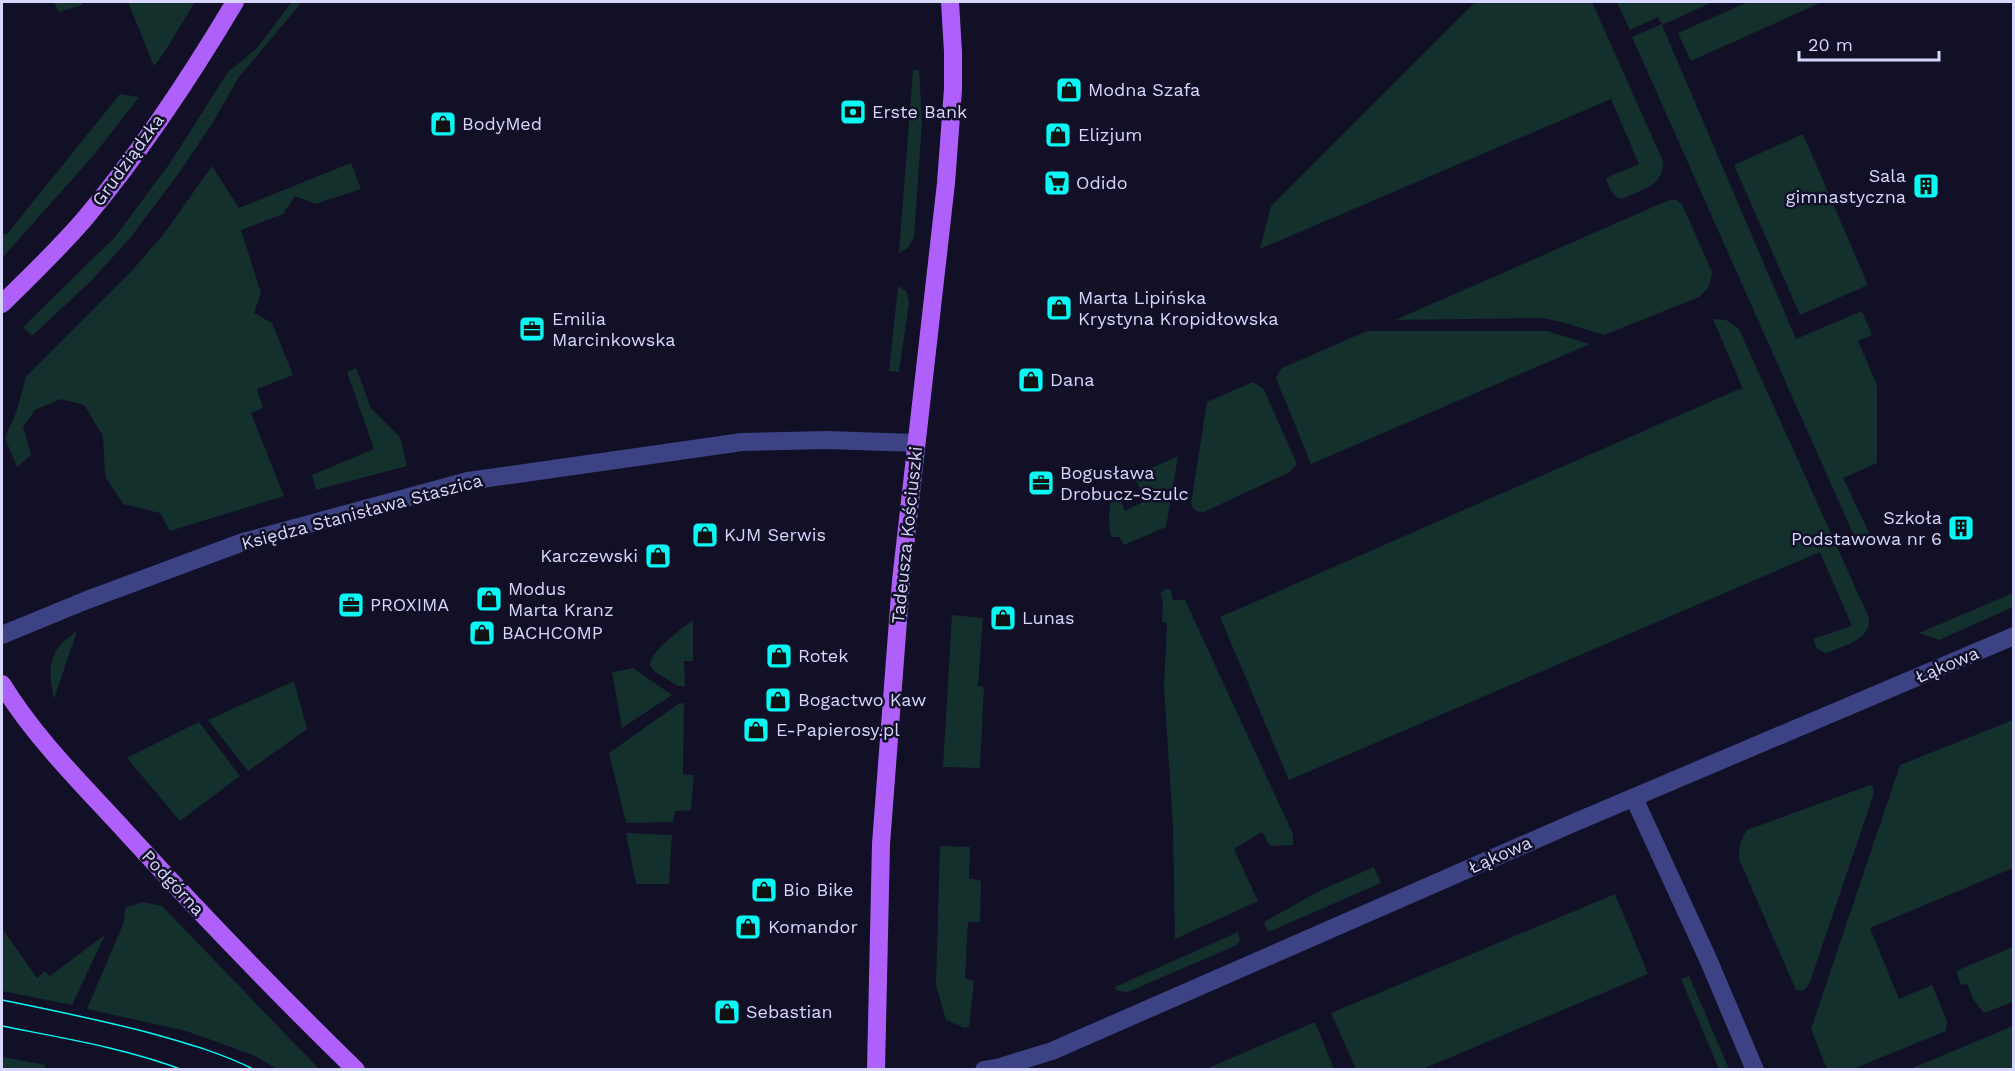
<svg xmlns="http://www.w3.org/2000/svg" width="2015" height="1071" font-family="'Work Sans',sans-serif">
  <style>
    .green { fill: #13302c }
    .lines { fill: none; stroke-linecap: round; stroke-linejoin: round }
    .minor { stroke: #3c4284; stroke-width: 18 }
    .major { stroke: #af60fb; stroke-width: 18 }
    .tram { stroke: #08f8f5; stroke-width: 1.5 }
    .labels { text-anchor: middle; stroke-width: 5; stroke-linejoin: round; paint-order: stroke }
    .poi-label { font-size: 18px; fill: #d6d6fe; stroke: #111026; text-anchor: start }
    .street-label { font-size: 18px; fill: #d6d6fe; stroke: #111026 }
  </style>
  <rect width="100%" height="100%" fill="#111026"/>
  <path class="green" d="M 54,2 L 83,2 L 82,5 L 59,12 Z
    M 128,2 L 195,2 L 164,53 L 154,66 Z
    M 292,2 L 302,2 L 239,77 L 210,127 L 176,177 L 130,238 L 91,281 L 32,336 L 23,327 L 115,237 L 170,163 L 228,72 L 256,49 Z
    M 1475,2 L 1592,2 L 1662,159 C 1668,184 1641,190 1622,199 C 1611,197 1610,188 1606,178 L 1639,164 L 1611,99 L 1260,249 L 1271,206 Z
    M 1617,2 L 1713,2 L 1662,25 L 1796,339 L 1862,311 L 1872,335 L 1858,341 L 1877,385 L 1877,463 L 1843,478 L 1874,543 L 1867,546 L 1859,547 L 1632,37 L 1662,24 L 1658,17 L 1630,30 Z
    M 1748,2 L 1822,2 L 1691,61 L 1678,33 Z
    M 913,70 L 919,70 L 922,122 L 914,238 L 908,248 L 899,253 Z
    M 120,94 L 139,97 L 93,156 L 2,258 L 2,234 L 7,234 Z
    M 1803,134 L 1868,285 L 1800,315 L 1734,165 Z
    M 351,163 L 361,189 L 315,204 L 295,196 L 283,214 L 241,230 L 261,293 L 254,313 L 272,323 L 293,375 L 257,389 L 263,408 L 251,413 L 284,496 L 170,531 L 160,513 L 123,504 L 105,476 L 103,436 L 84,405 L 61,399 L 35,410 L 23,427 L 31,455 L 17,467 L 5,438 L 17,410 L 26,377 L 130,273 L 163,235 L 212,166 L 239,208 Z
    M 1669,200 L 1676,200 L 1682,204 L 1712,272 C 1711,284 1708,290 1699,297 L 1604,335 L 1562,322 L 1542,318 L 1395,320 Z
    M 898,286 L 907,292 L 909,303 L 899,372 L 889,371 Z
    M 1713,319 L 1726,320 L 1739,329 L 1869,618 C 1871,639 1846,645 1830,652 L 1826,653 L 1817,649 L 1813,639 L 1852,626 L 1820,552 L 1289,780 L 1220,617 L 1737,390 L 1743,389 Z
    M 1367,331 L 1547,331 L 1590,344 L 1311,464 L 1276,378 L 1282,368 Z
    M 356,368 L 371,408 L 400,437 L 407,466 L 316,490 L 312,475 L 374,449 L 347,372 Z
    M 1253,382 L 1263,388 L 1297,464 L 1290,472 L 1204,512 C 1197,512 1194,511 1191,504 L 1207,402 Z
    M 1178,456 L 1166,527 L 1124,545 L 1119,537 L 1111,537 C 1108,519 1108,505 1115,488 L 1125,511 L 1145,501 L 1134,476 Z
    M 1166,589 L 1171,590 L 1173,600 L 1185,600 L 1293,834 L 1293,845 L 1270,846 L 1262,832 L 1234,849 L 1258,901 L 1175,939 L 1173,826 L 1164,687 L 1167,623 L 1162,622 L 1163,600 L 1160,593 Z
    M 2013,593 L 2013,607 L 1939,640 L 1919,633 Z
    M 952,615 L 983,618 L 978,686 L 984,687 L 980,768 L 943,767 Z
    M 693,620 L 693,661 L 684,661 L 685,686 L 678,686 L 655,672 L 650,665 C 652,649 680,630 693,620 Z
    M 77,631 L 54,699 C 47,667 49,650 77,631 Z
    M 633,668 L 672,695 L 622,728 L 612,672 Z
    M 294,681 L 307,729 L 248,771 L 208,720 Z
    M 684,703 L 683,774 L 694,775 L 691,810 L 675,811 L 673,822 L 626,823 L 609,753 L 678,704 Z
    M 2013,720 L 2013,868 L 1870,928 L 1899,999 L 1932,985 L 1947,1021 L 1946,1031 L 1853,1069 L 1827,1069 L 1811,1029 L 1900,765 Z
    M 199,722 L 240,776 L 180,821 L 127,758 Z
    M 1870,785 L 1873,787 L 1874,793 L 1811,979 L 1807,987 L 1802,991 L 1796,990 L 1739,859 C 1738,847 1741,840 1747,830 Z
    M 626,833 L 672,835 L 669,884 L 636,884 Z
    M 940,846 L 970,847 L 969,878 L 981,881 L 980,922 L 968,922 L 965,978 L 974,981 L 969,1026 L 965,1028 L 946,1020 L 936,985 Z
    M 1374,867 L 1381,883 L 1268,932 L 1264,922 L 1321,890 Z
    M 1615,894 L 1648,974 L 1423,1069 L 1356,1069 L 1331,1013 Z
    M 142,902 L 162,906 L 319,1069 L 277,1069 L 253,1055 L 186,1031 L 87,1009 L 124,922 L 125,908 Z
    M 2,928 L 37,978 L 45,971 L 50,976 L 105,935 L 72,1005 L 2,991 Z
    M 1238,932 L 1240,940 L 1237,945 L 1128,992 L 1117,991 L 1115,987 Z
    M 2013,947 L 2013,1002 L 1984,1013 L 1973,999 L 1967,984 L 1961,985 L 1956,971 Z
    M 1689,976 L 1729,1069 L 1719,1069 L 1681,979 Z
    M 1315,1022 L 1334,1069 L 1206,1069 Z
    M 2013,1026 L 2013,1069 L 1910,1069 Z
    M 2,1057 L 46,1065 L 43,1069 L 2,1069 Z"/>
  <g class="lines">
    <path class="minor" d="M 2,635 L 87,600 L 243,542 L 468,481 L 742,442 L 827,440 L 916,443
      M 1634,798 L 1708,959 L 1755,1070
      M 984,1070 L 997,1068 L 1052,1051 L 1571,824 L 2014,636"/>
    <path class="major" d="M 2,304 C 31,275 61,247 87,216 C 143,149 191,76 235,2
      M 2,684 C 35,738 82,784 125,831 C 200,913 276,992 356,1070
      M 876,1070 L 881,844 L 901,581 L 946,183 L 953,89 L 953,52 L 950,2"/>
    <path class="tram" d="M 2,1000 C 51,1010 101,1020 150,1033 C 186,1043 222,1053 255,1070
      M 2,1026 C 62,1038 125,1048 183,1070"/>
  </g>
  <defs>
    <symbol id="shop-square" viewBox="-11 -11 22 22"><rect x="-9" y="-9" width="18" height="18" rx="4" fill="#08f8f5" stroke="#111026"/><path d="M-5-2.5h2.3a2.7 3.5 0 0 1 5.4 0H5L5.5 6h-11ZM-1.5-2.5h3a1.5 2.3 0 0 0-3 0Z" fill="#111"/></symbol>
    <symbol id="bank-square" viewBox="-11 -11 22 22"><rect x="-9" y="-9" width="18" height="18" rx="4" fill="#08f8f5" stroke="#111026"/><path d="M-6-4H6V4H-6ZM0-2.3a2.3 2.3 0 1 0 0 4.6a2.3 2.3 0 1 0 0-4.6Z" fill="#111"/></symbol>
    <symbol id="supermarket-square" viewBox="-11 -11 22 22"><rect x="-9" y="-9" width="18" height="18" rx="4" fill="#08f8f5" stroke="#111026"/><path d="M-6-5.5h2.5l.6 2H6L4.5 2H-2.5L-4.4-4H-6ZM-1.5 3.2a1.3 1.3 0 1 0 .1 0ZM3 3.2a1.3 1.3 0 1 0 .1 0Z" fill="#111"/></symbol>
    <symbol id="building-square" viewBox="-11 -11 22 22"><rect x="-9" y="-9" width="18" height="18" rx="4" fill="#08f8f5" stroke="#111026"/><path d="M-4-6H4V6H1V3H-1V6H-4ZM-2.5-4.3h1.7v1.8h-1.7ZM.8-4.3h1.7v1.8H.8ZM-2.5-1h1.7V.8h-1.7ZM.8-1h1.7V.8H.8Z" fill="#111"/></symbol>
    <symbol id="office-square" viewBox="-11 -11 22 22"><rect x="-9" y="-9" width="18" height="18" rx="4" fill="#08f8f5" stroke="#111026"/><path d="M-6-3h4V-5.5h4V-3h4V5H-6ZM-1-4.5V-3h2v-1.5ZM-6 0V1H6V0Z" fill="#111"/></symbol>
  </defs>
  <g fill-rule="evenodd">
    <use href="#shop-square" x="1054" y="75" width="30" height="30"/>
    <use href="#bank-square" x="838" y="97" width="30" height="30"/>
    <use href="#shop-square" x="428" y="109" width="30" height="30"/>
    <use href="#shop-square" x="1043" y="120" width="30" height="30"/>
    <use href="#supermarket-square" x="1042" y="168" width="30" height="30"/>
    <use href="#building-square" x="1911" y="171" width="30" height="30"/>
    <use href="#shop-square" x="1044" y="293" width="30" height="30"/>
    <use href="#office-square" x="517" y="314" width="30" height="30"/>
    <use href="#shop-square" x="1016" y="365" width="30" height="30"/>
    <use href="#office-square" x="1026" y="468" width="30" height="30"/>
    <use href="#building-square" x="1946" y="513" width="30" height="30"/>
    <use href="#shop-square" x="690" y="520" width="30" height="30"/>
    <use href="#shop-square" x="643" y="541" width="30" height="30"/>
    <use href="#shop-square" x="474" y="584" width="30" height="30"/>
    <use href="#office-square" x="336" y="590" width="30" height="30"/>
    <use href="#shop-square" x="988" y="603" width="30" height="30"/>
    <use href="#shop-square" x="467" y="618" width="30" height="30"/>
    <use href="#shop-square" x="764" y="641" width="30" height="30"/>
    <use href="#shop-square" x="763" y="685" width="30" height="30"/>
    <use href="#shop-square" x="741" y="715" width="30" height="30"/>
    <use href="#shop-square" x="749" y="875" width="30" height="30"/>
    <use href="#shop-square" x="733" y="912" width="30" height="30"/>
    <use href="#shop-square" x="712" y="997" width="30" height="30"/>
  </g>
  <g class="labels">
    <g class="poi-label">
      <text x="1088" y="96">Modna Szafa</text>
      <text x="872" y="118">Erste Bank</text>
      <text x="462" y="130">BodyMed</text>
      <text x="1078" y="141">Elizjum</text>
      <text x="1906" y="182" text-anchor="end">Sala<tspan x="1906" dy="21">gimnastyczna</tspan></text>
      <text x="1076" y="189">Odido</text>
      <text x="1078" y="304">Marta Lipińska<tspan x="1078" dy="21">Krystyna Kropidłowska</tspan></text>
      <text x="552" y="325">Emilia<tspan x="552" dy="21">Marcinkowska</tspan></text>
      <text x="1050" y="386">Dana</text>
      <text x="1060" y="479">Bogusława<tspan x="1060" dy="21">Drobucz-Szulc</tspan></text>
      <text x="1942" y="524" text-anchor="end">Szkoła<tspan x="1942" dy="21">Podstawowa nr 6</tspan></text>
      <text x="724" y="541">KJM Serwis</text>
      <text x="638" y="562" text-anchor="end">Karczewski</text>
      <text x="508" y="595">Modus<tspan x="508" dy="21">Marta Kranz</tspan></text>
      <text x="370" y="611">PROXIMA</text>
      <text x="1022" y="624">Lunas</text>
      <text x="502" y="639">BACHCOMP</text>
      <text x="798" y="662">Rotek</text>
      <text x="798" y="706">Bogactwo Kaw</text>
      <text x="776" y="736">E-Papierosy.pl</text>
      <text x="783" y="896">Bio Bike</text>
      <text x="768" y="933">Komandor</text>
      <text x="746" y="1018">Sebastian</text>
    </g>
    <g class="street-label">
      <text transform="translate(128 160) rotate(-54)" y="6">Grudziądzka</text>
      <text transform="translate(362 512) rotate(-15)" y="6">Księdza Stanisława Staszica</text>
      <text transform="translate(907 535) rotate(-84)" y="6">Tadeusza Kościuszki</text>
      <text transform="translate(1947 665) rotate(-23)" y="6">Łąkowa</text>
      <text transform="translate(1500 855) rotate(-24)" y="6">Łąkowa</text>
      <text transform="translate(173 883) rotate(47)" y="6">Podgórna</text>
    </g>
  </g>
  <rect width="2015" height="1071" fill="none" stroke="#d6d6fe" stroke-width="6"/>
  <path d="M1799 51v9h140v-9" fill="none" stroke="#d6d6fe" stroke-width="3"/>
  <text x="1808" y="51" font-size="18" fill="#d6d6fe" stroke="#111026" stroke-width="4.5" paint-order="stroke">20 m</text>
</svg>
